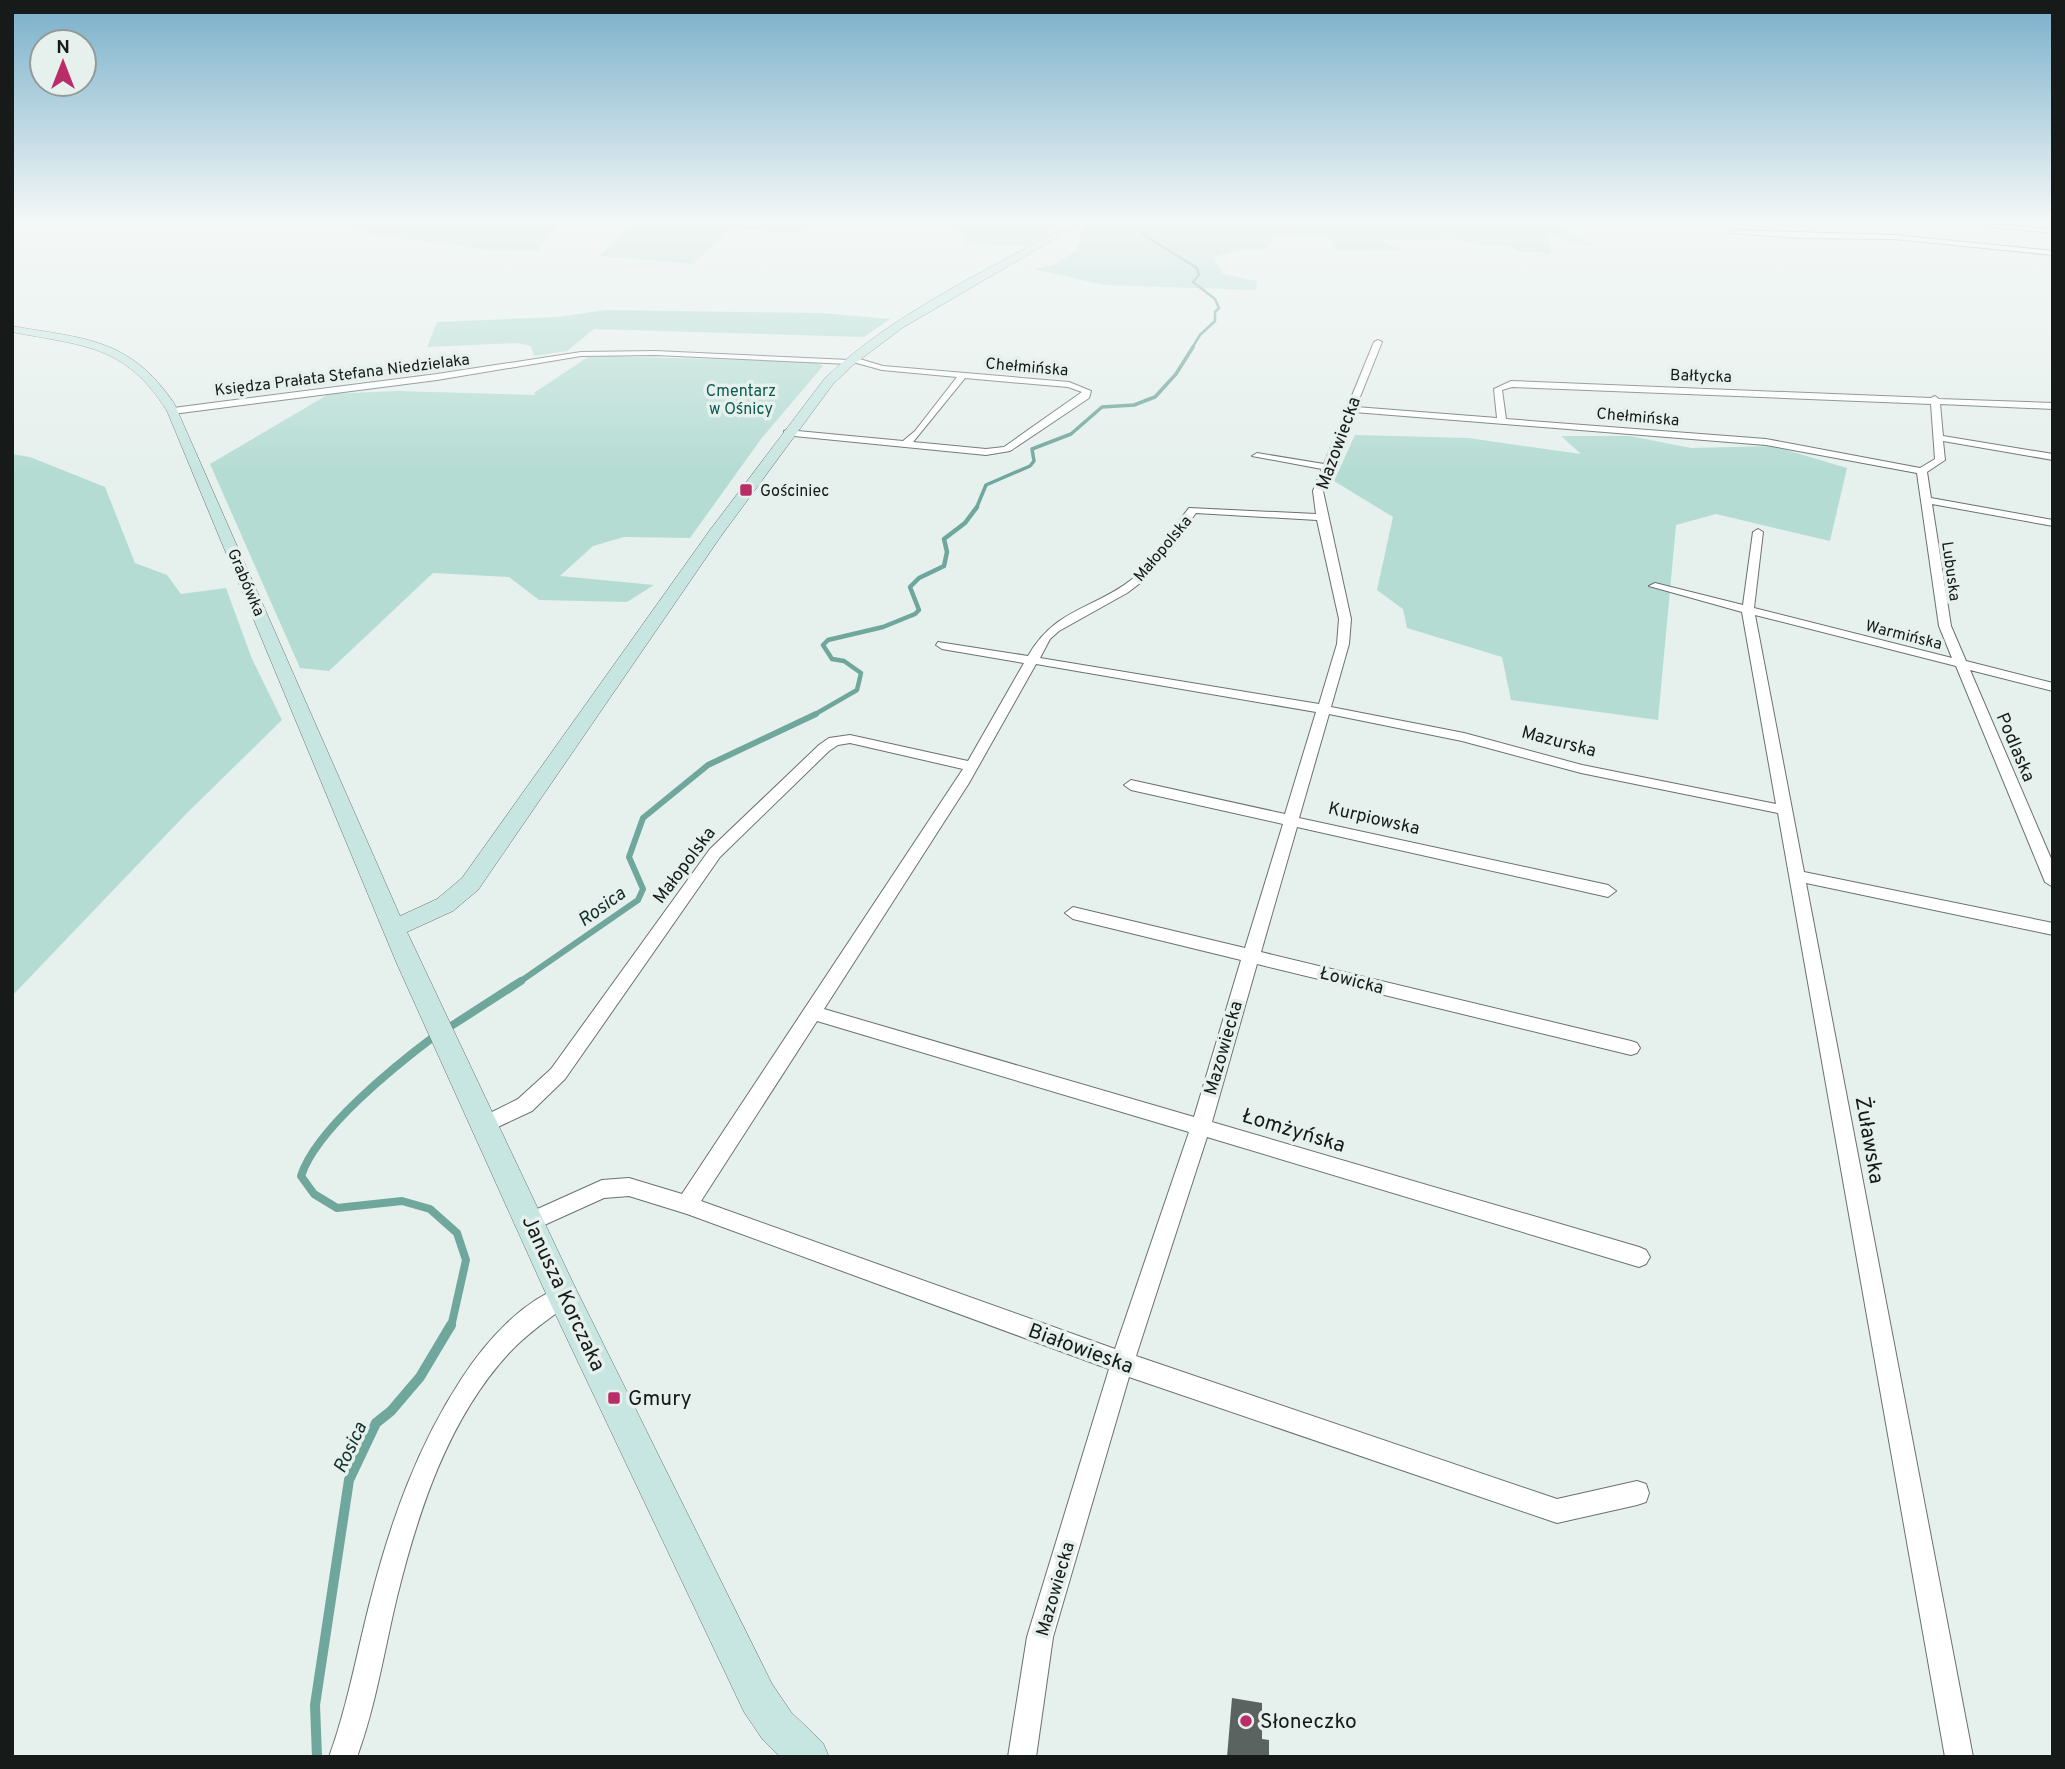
<svg xmlns="http://www.w3.org/2000/svg" width="2065" height="1769" font-family="Overpass,sans-serif">
  <style>
    .green { fill: #b5dcd3 }
    .lines { fill: none; stroke-linecap: round; stroke-linejoin: round }
    .stream-far5 { stroke: #70a79c; stroke-width: 2.5 }
    .stream-far4 { stroke: #70a79c; stroke-width: 3.5 }
    .stream-far3 { stroke: #70a79c; stroke-width: 4.5 }
    .stream-far2 { stroke: #70a79c; stroke-width: 6 }
    .stream-far1 { stroke: #70a79c; stroke-width: 8 }
    .stream { stroke: #70a79c; stroke-width: 10 }
    .building { fill: #5b6361 }
    .street-casing { stroke: #6a7270; stroke-width: 2 }
    .secondary-casing { stroke: #6a7270; stroke-width: 1 }
    .street { fill: #fff; fill-rule: evenodd }
    .secondary { fill: #c8e6e1; fill-rule: evenodd }
    .poi-dot { fill: #b92e66; stroke: #e6f0ed; stroke-width: 2.5 }
    .labels { text-anchor: middle; stroke-width: 7; stroke-linejoin: round; paint-order: stroke }
    .far-street-label { font-size: 16px; fill: #161a19; stroke: #e6f0ed }
    .far-park-label { font-size: 16px; fill: #0c5a50; stroke: #e6f0ed }
    .far-poi-label { font-size: 16px; fill: #161a19; stroke: #e6f0ed; text-anchor: start }
    .street-label { font-size: 18px; fill: #161a19; stroke: #e6f0ed }
    .water-label { font-size: 19px; font-style: italic; fill: #122f2a; stroke: #e6f0ed }
    .near-street-label { font-size: 21px; fill: #161a19; stroke: #e6f0ed }
    .near-poi-label { font-size: 21px; fill: #161a19; stroke: #e6f0ed; text-anchor: start }
  </style>
  <rect width="100%" height="100%" fill="#e6f0ed"/>
  <path class="green" d="M 349,223 L 560,223 L 538,251 L 488,250 L 366,233 Z
    M 630,223 L 810,223 L 796,234 L 731,228 L 693,264 L 600,256 Z
    M 956,223 L 1033,223 L 1062,226 L 1027,246 L 967,244 Z
    M 1091,223 L 1564,223 L 1568,232 L 1596,245 L 1583,245 L 1550,235 L 1551,253 L 1517,251 L 1508,246 L 1483,245 L 1446,238 L 1434,240 L 1378,240 L 1403,250 L 1336,251 L 1329,238 L 1274,237 L 1267,249 L 1240,250 L 1214,257 L 1223,274 L 1257,281 L 1256,290 L 1105,285 L 1033,269 L 1054,265 L 1076,251 L 1082,232 Z
    M 605,310 L 822,313 L 890,319 L 864,337 L 594,329 L 567,351 L 534,356 L 531,346 L 517,343 L 427,347 L 437,322 L 558,317 Z
    M 601,356 L 814,362 L 823,366 L 761,439 L 690,538 L 624,537 L 593,546 L 560,576 L 654,585 L 627,602 L 539,600 L 509,577 L 433,573 L 329,671 L 300,668 L 210,464 L 329,394 L 396,391 L 535,395 L 534,393 L 588,357 Z
    M 1355,435 L 1468,438 L 1581,454 L 1561,436 L 1630,436 L 1691,448 L 1773,446 L 1847,468 L 1830,541 L 1716,514 L 1676,525 L 1658,720 L 1511,700 L 1502,657 L 1407,628 L 1403,609 L 1377,590 L 1393,517 L 1334,481 Z
    M 12,454 L 30,457 L 105,487 L 135,563 L 167,575 L 181,594 L 226,588 L 252,659 L 282,720 L 187,813 L 12,996 Z"/>
  <g class="lines">
    <path class="stream-far5" d="M 1138,223 L 1136,227 L 1147,237 L 1197,268 L 1199,275 L 1193,282 L 1215,299 L 1219,308 L 1215,312 L 1215,321 L 1200,335 L 1192,348"/>
    <path class="stream-far4" d="M 976,509 L 986,485 L 1030,466 L 1034,461 L 1032,449 L 1071,434 L 1102,407 L 1134,405 L 1155,397 L 1176,374 L 1193,347"/>
    <path class="stream-far3" d="M 812,716 L 857,690 L 861,673 L 844,661 L 832,659 L 823,645 L 828,640 L 883,627 L 915,614 L 919,610 L 910,587 L 919,578 L 944,566 L 947,552 L 944,539 L 965,523 L 977,507"/>
    <path class="stream-far2" d="M 518,983 L 638,900 L 643,889 L 629,857 L 643,818 L 708,765 L 816,714"/>
    <path class="stream-far1" d="M 445,1030 L 521,981
      M 436,1035 C 396,1065 316,1129 301,1176 L 314,1194 L 337,1208 L 402,1201 L 430,1209 L 457,1233 L 466,1260 L 451,1327"/>
    <path class="stream" d="M 317,1757 L 315,1705 L 349,1480 L 376,1423 L 391,1411 L 420,1377 L 451,1325"/>
  </g>
  <path class="building" d="M 1232,1698 L 1262,1703 L 1262,1739 L 1269,1740 L 1269,1757 L 1227,1757 Z"/>
  <g class="lines">
    <defs>
      <path id="street" d="M 1971,223 L 2053,229 L 2053,233 L 1974,225 Z
        M 1733,230 L 1895,235 L 2053,251 L 2053,255 L 1895,239 L 1800,238 L 1731,233 Z
        M 1378,340 L 1382,342 L 1356,407 L 1497,418 L 1494,389 L 1511,381 L 1931,398 L 1935,396 L 1939,399 L 2053,403 L 2053,409 L 1940,404 L 1943,436 L 2053,454 L 2053,460 L 1943,441 L 1945,460 L 1927,472 L 1931,498 L 2053,520 L 2053,526 L 1932,504 L 1951,626 L 1966,661 L 2053,683 L 2053,691 L 1970,670 L 2053,863 L 2053,887 L 2045,882 L 1956,666 L 1755,615 L 1804,872 L 2053,923 L 2053,935 L 1806,883 L 1973,1757 L 1945,1757 L 1778,813 L 1581,773 L 1462,741 L 1329,714 L 1299,818 L 1608,885 L 1616,891 L 1608,897 L 1297,827 L 1261,952 L 1631,1041 L 1637,1043 L 1640,1048 L 1637,1053 L 1631,1055 L 1257,964 L 1212,1122 L 1639,1247 L 1646,1250 L 1650,1257 L 1646,1264 L 1639,1267 L 1207,1137 L 1136,1356 L 1557,1499 L 1637,1481 L 1646,1484 L 1649,1493 L 1646,1502 L 1637,1505 L 1557,1523 L 1129,1377 L 1053,1637 L 1036,1757 L 1008,1757 L 1027,1637 L 1109,1369 L 687,1214 L 629,1196 L 604,1198 L 531,1231 L 524,1229 L 521,1222 L 524,1215 L 602,1180 L 629,1178 L 682,1194 L 963,769 L 850,743 L 838,745 L 829,751 L 720,857 L 565,1079 L 532,1111 L 485,1133 L 478,1131 L 475,1125 L 478,1119 L 518,1099 L 551,1069 L 710,849 L 819,745 L 829,738 L 850,735 L 968,761 L 1024,663 L 942,649 L 936,645 L 938,642 L 1028,656 C 1056,608 1092,610 1131,580 C 1156,561 1170,531 1189,508 L 1316,514 L 1313,491 L 1322,469 L 1252,456 L 1257,453 L 1324,464 L 1374,342 ZM 1512,387 L 1931,404 L 1935,459 L 1920,468 L 1766,439 L 1506,419 L 1502,390 ZM 1354,412 L 1766,445 L 1917,473 L 1939,626 L 1952,658 L 1754,608 L 1763,532 L 1758,529 L 1753,532 L 1743,605 L 1655,583 L 1649,586 L 1742,612 L 1776,804 L 1582,765 L 1464,733 L 1331,707 L 1349,644 L 1351,619 L 1323,491 ZM 1196,513 L 1317,520 L 1339,619 L 1337,644 L 1319,704 L 1040,658 L 1050,639 L 1059,631 L 1127,593 L 1147,578 ZM 1036,664 L 1316,712 L 1285,814 L 1131,780 L 1124,785 L 1131,790 L 1283,824 L 1245,948 L 1073,907 L 1065,913 L 1073,919 L 1241,960 L 1194,1117 L 824,1009 L 969,783 ZM 817,1021 L 1189,1132 L 1115,1349 L 701,1201 Z
        M 655,351 L 849,360 L 853,357 L 883,366 L 1069,382 L 1091,391 L 1089,398 L 1010,451 L 986,455 L 784,435 L 784,431 L 787,430 L 903,441 L 915,431 L 957,377 L 882,370 L 853,362 L 849,364 L 655,355 L 581,356 L 437,380 L 173,414 L 169,411 L 173,408 L 437,374 L 581,352 ZM 965,378 L 1068,387 L 1082,392 L 1004,447 L 986,449 L 913,442 Z
        M 563,1286 L 571,1289 L 574,1296 L 571,1303 C 549,1318 527,1334 509,1353 C 448,1419 418,1512 397,1597 C 384,1651 376,1705 357,1757 L 329,1757 C 348,1705 357,1651 371,1598 C 391,1520 418,1445 462,1378 C 486,1341 521,1302 563,1286 Z"/>
      <path id="secondary" d="M 1072,223 L 1082,223 L 902,328 L 853,365 L 833,384 L 721,536 L 478,890 L 453,911 L 407,932 L 574,1285 L 772,1684 L 791,1712 L 823,1743 L 829,1757 L 780,1757 L 763,1740 L 744,1712 L 552,1307 L 397,964 L 167,411 C 125,344 83,346 12,332 L 12,326 C 85,339 128,337 174,403 L 400,916 L 437,899 L 462,878 L 710,530 L 825,378 C 895,312 988,270 1072,223 Z"/>
    </defs>
    <use href="#street" class="street-casing"/>
    <use href="#secondary" class="secondary-casing"/>
    <use href="#street" class="street"/>
    <use href="#secondary" class="secondary"/>
  </g>
  <linearGradient id="sky" x2="0" y2="1"><stop stop-color="#78afca"/><stop offset="0.47" stop-color="#f4f8f7"/><stop offset="1" stop-color="#f4f8f7" stop-opacity="0"/></linearGradient>
  <rect width="2065" height="471" fill="url(#sky)"/>
  <g class="poi-dot">
    <rect x="739" y="483" width="14" height="14" rx="3.5"/>
    <rect x="607" y="1391" width="14" height="14" rx="3.5"/>
    <circle cx="1246" cy="1721" r="7"/>
  </g>
  <g class="labels">
    <g class="far-street-label">
      <text transform="translate(1027 366) rotate(5)" y="6">Chełmińska</text>
      <text transform="translate(342 374) rotate(-7)" y="6">Księdza Prałata Stefana Niedzielaka</text>
      <text transform="translate(1701 375) rotate(2)" y="6">Bałtycka</text>
      <text transform="translate(1638 416) rotate(5)" y="6">Chełmińska</text>
      <text transform="translate(1162 548) rotate(-50)" y="6">Małopolska</text>
      <text transform="translate(1952 571) rotate(82)" y="6">Lubuska</text>
      <text transform="translate(247 582) rotate(67)" y="6">Grabówka</text>
      <text transform="translate(1904 634) rotate(14)" y="6">Warmińska</text>
    </g>
    <g class="far-park-label">
      <text x="741" y="396">Cmentarz<tspan x="741" dy="18">w Ośnicy</tspan></text>
    </g>
    <g class="far-poi-label">
      <text x="760" y="496">Gościniec</text>
    </g>
    <g class="street-label">
      <text transform="translate(1338 443) rotate(-70)" y="6">Mazowiecka</text>
      <text transform="translate(1559 741) rotate(15)" y="6">Mazurska</text>
      <text transform="translate(2016 747) rotate(67)" y="6">Podlaska</text>
      <text transform="translate(1374 818) rotate(13)" y="6">Kurpiowska</text>
      <text transform="translate(684 865) rotate(-53)" y="6">Małopolska</text>
      <text transform="translate(1352 980) rotate(14)" y="6">Łowicka</text>
      <text transform="translate(1223 1048) rotate(-74)" y="6">Mazowiecka</text>
      <text transform="translate(1055 1589) rotate(-74)" y="6">Mazowiecka</text>
    </g>
    <g class="water-label">
      <text transform="translate(601 906) rotate(-36)" y="7">Rosica</text>
      <text transform="translate(349 1447) rotate(-65)" y="7">Rosica</text>
    </g>
    <g class="near-street-label">
      <text transform="translate(1294 1130) rotate(17)" y="7">Łomżyńska</text>
      <text transform="translate(1870 1140) rotate(80)" y="7">Żuławska</text>
      <text transform="translate(564 1293) rotate(65)" y="7">Janusza Korczaka</text>
      <text transform="translate(1081 1348) rotate(20)" y="7">Białowieska</text>
    </g>
    <g class="near-poi-label">
      <text x="628" y="1405">Gmury</text>
      <text x="1260" y="1728">Słoneczko</text>
    </g>
  </g>
  <rect width="2065" height="1769" fill="none" stroke="#161a19" stroke-width="28"/>
  <g transform="translate(63 63)"><circle r="33" fill="#e6f0ed" stroke="#939a98" stroke-width="2"/>
  <path d="M0-5L12 26L0 18L-12 26Z" fill="#b92e66"/>
  <text y="-10" font-size="19" font-weight="bold" text-anchor="middle" fill="#161a19">N</text>
  </g>
</svg>
